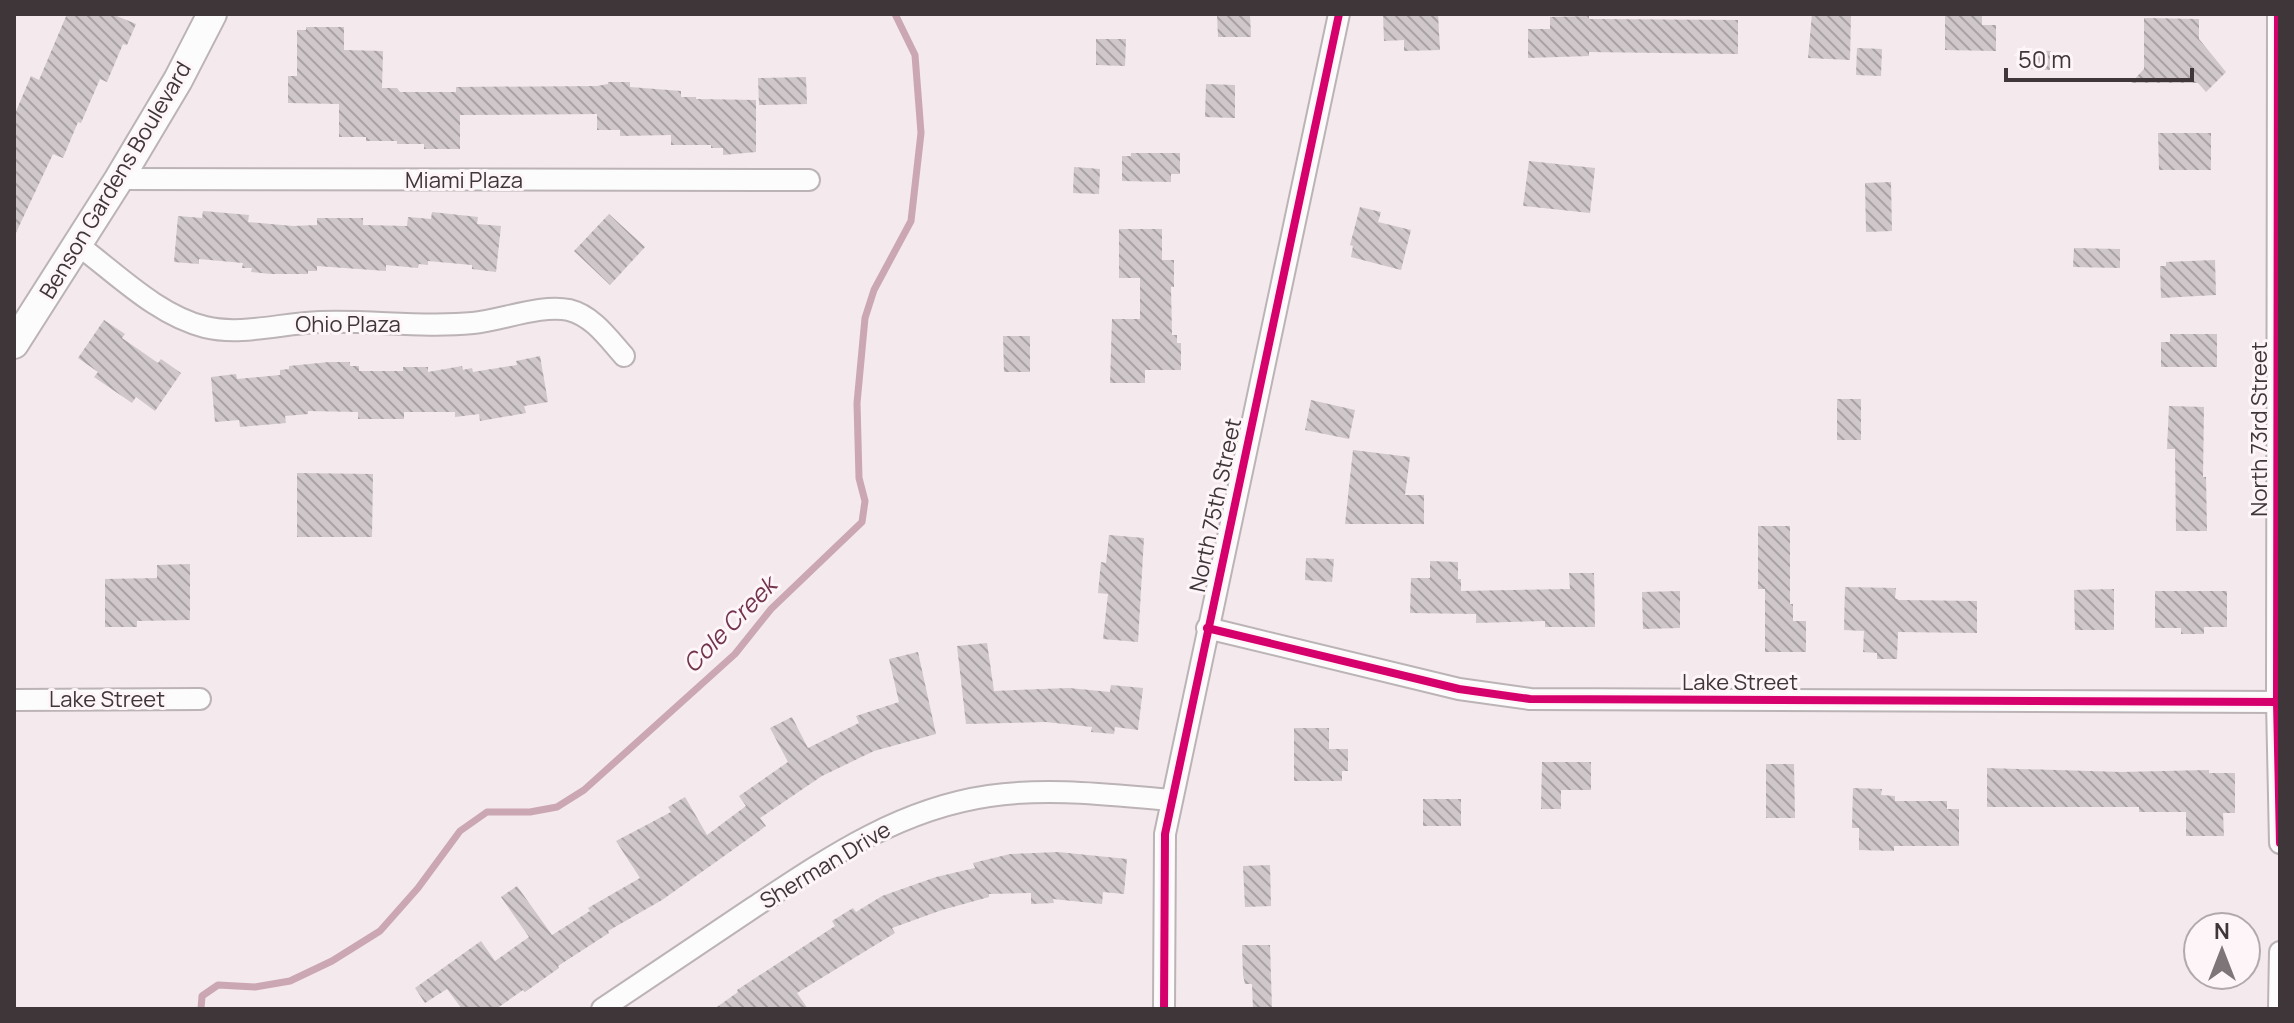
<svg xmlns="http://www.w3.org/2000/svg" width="2294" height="1023" font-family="Manrope,sans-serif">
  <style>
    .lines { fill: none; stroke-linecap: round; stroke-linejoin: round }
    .stream { stroke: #cba6b3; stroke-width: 7 }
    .building { fill: url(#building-back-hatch) }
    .street-casing { stroke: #bbb3b5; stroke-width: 24 }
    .secondary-casing { stroke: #bbb3b5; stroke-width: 32 }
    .street { stroke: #fdfcfc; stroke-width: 20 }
    .secondary { stroke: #fdfcfc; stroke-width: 28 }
    .cycleway-casing { stroke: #fdf5f8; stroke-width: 13 }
    .cycleway { stroke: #d6006c; stroke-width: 8 }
    .labels { text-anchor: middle; stroke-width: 6; stroke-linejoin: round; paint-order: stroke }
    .street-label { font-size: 22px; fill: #3e3639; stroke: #fdf5f8 }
    .water-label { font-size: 24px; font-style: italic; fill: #73334d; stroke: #fdf5f8 }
  </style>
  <defs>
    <pattern id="building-back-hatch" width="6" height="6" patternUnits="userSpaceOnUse" patternTransform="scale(2)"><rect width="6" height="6" fill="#cfc7c9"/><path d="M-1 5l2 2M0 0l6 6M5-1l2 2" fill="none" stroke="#a9a2a4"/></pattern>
  </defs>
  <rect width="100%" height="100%" fill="#f4e9ec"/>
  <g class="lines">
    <path class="stream" d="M 201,1009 L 202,996 L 218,985 L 255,987 L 290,981 L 332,961 L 380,931 L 418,888 L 460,831 L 487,812 L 530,812 L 557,807 L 584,790 L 735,654 L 771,609 L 862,522 L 865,501 L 859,478 L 857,403 L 865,318 L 874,290 L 911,221 L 921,133 L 915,55 L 895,14"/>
  </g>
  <path class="building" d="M 67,14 L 112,14 L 136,24 L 127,45 L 123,44 L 107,82 L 100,79 L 81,123 L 78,122 L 63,158 L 53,154 L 14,237 L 14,116 L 31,76 L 39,80 Z
    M 1217,14 L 1250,14 L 1251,37 L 1218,37 Z
    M 1383,14 L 1438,14 L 1440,50 L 1404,51 L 1404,40 L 1384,41 Z
    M 1812,14 L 1851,15 L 1850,60 L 1808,58 Z
    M 1945,15 L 1982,16 L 1982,25 L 1996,25 L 1996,51 L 1945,50 Z
    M 1589,16 L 1589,19 L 1738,20 L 1738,54 L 1589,52 L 1589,56 L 1528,58 L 1528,29 L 1550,29 L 1550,17 Z
    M 2144,18 L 2199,19 L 2199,39 L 2226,72 L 2206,92 L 2198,83 L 2131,83 L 2144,69 Z
    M 306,27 L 344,27 L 344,50 L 383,51 L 382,88 L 397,88 L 400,92 L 456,92 L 456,87 L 597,86 L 608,84 L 608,82 L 630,82 L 630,87 L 681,91 L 681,97 L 696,97 L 696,99 L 756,100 L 756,152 L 723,155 L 723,148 L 711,148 L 711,145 L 671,145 L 671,135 L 620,136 L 620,130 L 597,130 L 597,114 L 460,115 L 460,149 L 424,149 L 424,144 L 397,144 L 397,141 L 366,141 L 366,137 L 339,137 L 339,104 L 288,103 L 288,76 L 297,76 L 297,30 L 306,30 Z
    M 1096,39 L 1126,39 L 1125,66 L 1096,65 Z
    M 1857,48 L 1882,49 L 1881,76 L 1856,75 Z
    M 2027,50 L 2051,51 L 2051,70 L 2027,69 Z
    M 806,77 L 807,104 L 759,105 L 758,78 Z
    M 1206,84 L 1235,85 L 1235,118 L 1205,117 Z
    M 2158,133 L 2211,133 L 2211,170 L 2159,170 Z
    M 1131,153 L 1180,153 L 1180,174 L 1171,174 L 1171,182 L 1122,181 L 1122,156 L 1131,156 Z
    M 1529,161 L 1595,168 L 1590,213 L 1523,206 Z
    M 1074,167 L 1100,169 L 1099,194 L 1073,193 Z
    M 1891,182 L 1892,231 L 1866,232 L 1865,183 Z
    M 1360,207 L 1381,212 L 1378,222 L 1411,230 L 1401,270 L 1351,257 L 1353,246 L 1350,245 Z
    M 203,211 L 249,215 L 248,222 L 293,226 L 317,225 L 317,218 L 363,218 L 363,225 L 407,226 L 408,217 L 431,219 L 432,212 L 478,217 L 477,224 L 501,226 L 496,272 L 472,269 L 472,265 L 428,261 L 428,265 L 419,264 L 418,268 L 386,265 L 386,271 L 317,266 L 317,271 L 308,271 L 308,274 L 271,274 L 251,272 L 252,268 L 242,268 L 243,263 L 199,259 L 199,264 L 174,262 L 178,216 L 202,218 Z
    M 609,214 L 645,247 L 610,285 L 574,251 Z
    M 1119,229 L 1162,229 L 1162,260 L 1174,260 L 1174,287 L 1171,287 L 1172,335 L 1177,335 L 1177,343 L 1181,343 L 1181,370 L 1145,370 L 1145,383 L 1110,383 L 1112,319 L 1140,319 L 1140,278 L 1119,278 Z
    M 2074,248 L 2120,249 L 2120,268 L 2073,267 Z
    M 2215,260 L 2216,295 L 2161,298 L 2160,266 L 2166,266 L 2166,262 Z
    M 104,320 L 125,334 L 122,338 L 158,363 L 161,359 L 181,373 L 155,411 L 136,397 L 132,403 L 94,377 L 98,372 L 78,358 Z
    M 2170,334 L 2217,334 L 2217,367 L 2161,367 L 2161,342 L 2170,342 Z
    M 1003,336 L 1030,336 L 1030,372 L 1004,372 Z
    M 540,356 L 548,402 L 524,406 L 526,413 L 480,421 L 479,414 L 455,417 L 455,412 L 404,412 L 404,419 L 358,419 L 358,412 L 308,411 L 308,414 L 285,416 L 286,423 L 240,427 L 239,420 L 215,422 L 211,377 L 236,374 L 237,379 L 280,375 L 280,370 L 289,369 L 289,366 L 329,362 L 350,362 L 350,366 L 359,366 L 359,371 L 403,371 L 403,367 L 428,367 L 428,372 L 462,366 L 463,370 L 472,368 L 473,372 L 517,365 L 516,361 Z
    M 1837,399 L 1861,399 L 1861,440 L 1837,440 Z
    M 1311,400 L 1355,410 L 1349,439 L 1305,430 Z
    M 2169,406 L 2204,407 L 2203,477 L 2206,477 L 2207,531 L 2176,531 L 2175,449 L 2167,449 Z
    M 1353,450 L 1410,457 L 1405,495 L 1424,495 L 1424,524 L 1345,524 Z
    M 297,473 L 373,474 L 372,537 L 297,537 Z
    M 1758,526 L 1790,526 L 1790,604 L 1793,604 L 1793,621 L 1806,621 L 1806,652 L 1765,652 L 1765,589 L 1758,589 Z
    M 1109,535 L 1144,538 L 1138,642 L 1103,639 L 1108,594 L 1098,593 L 1101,562 L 1106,563 Z
    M 1306,558 L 1334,559 L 1332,582 L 1305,580 Z
    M 1430,561 L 1458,562 L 1458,579 L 1461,579 L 1461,591 L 1570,589 L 1569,573 L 1594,573 L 1595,627 L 1545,627 L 1545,621 L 1476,623 L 1476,614 L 1410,613 L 1411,578 L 1430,578 Z
    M 190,564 L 190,620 L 137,621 L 137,627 L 105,627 L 105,579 L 157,578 L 157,565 Z
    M 1845,587 L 1896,588 L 1895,598 L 1899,600 L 1977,601 L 1977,633 L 1898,632 L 1897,659 L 1877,659 L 1877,653 L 1863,652 L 1864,631 L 1844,630 Z
    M 2114,589 L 2114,630 L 2075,630 L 2074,590 Z
    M 1680,591 L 1680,628 L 1643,629 L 1642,592 Z
    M 2155,591 L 2227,591 L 2227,627 L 2204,627 L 2204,634 L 2181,634 L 2181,628 L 2155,628 Z
    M 987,643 L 994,691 L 1069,688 L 1110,692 L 1111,685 L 1143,688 L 1138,730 L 1115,727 L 1114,734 L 1091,732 L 1092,727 L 1046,722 L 966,724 L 957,646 Z
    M 918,652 L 936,734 L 874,751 L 822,776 L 760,818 L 766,826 L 713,864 L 662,900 L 608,931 L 609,933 L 558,966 L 559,968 L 525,992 L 523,990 L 496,1009 L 462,1009 L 447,989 L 425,1003 L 415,988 L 481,941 L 495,961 L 529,937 L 501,897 L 517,886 L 552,935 L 590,911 L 588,908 L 640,878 L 616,841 L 671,812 L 668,807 L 685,797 L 707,835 L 746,806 L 739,796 L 788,762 L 770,728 L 792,717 L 808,748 L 859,723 L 856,716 L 899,702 L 889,659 Z
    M 1294,728 L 1329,728 L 1329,749 L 1348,749 L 1348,771 L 1342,771 L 1342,781 L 1294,781 Z
    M 1542,762 L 1591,762 L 1591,790 L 1561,790 L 1561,809 L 1541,809 Z
    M 1766,764 L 1794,764 L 1795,818 L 1766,818 Z
    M 1987,768 L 2121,772 L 2209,770 L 2209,773 L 2235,773 L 2235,813 L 2223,813 L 2224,836 L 2186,836 L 2186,812 L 2139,812 L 2139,807 L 1987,807 Z
    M 1853,788 L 1882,789 L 1881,795 L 1895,796 L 1895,801 L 1947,801 L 1947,809 L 1959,809 L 1959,846 L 1894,846 L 1894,851 L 1859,850 L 1859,828 L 1852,828 Z
    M 1423,799 L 1461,799 L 1461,826 L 1423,826 Z
    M 1058,852 L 1127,859 L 1124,894 L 1103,892 L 1102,904 L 1053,899 L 1054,903 L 1031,904 L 1031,893 L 989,894 L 989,897 L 942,910 L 892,928 L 895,933 L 797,993 L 808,1009 L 714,1009 L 738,992 L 737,990 L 835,926 L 832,921 L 853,908 L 856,912 L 882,896 L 936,877 L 975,868 L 973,863 L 1010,854 Z
    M 1270,865 L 1271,906 L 1245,907 L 1243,866 Z
    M 1242,945 L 1270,945 L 1272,1009 L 1253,1009 L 1252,984 L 1245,984 L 1243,975 Z"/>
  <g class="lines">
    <defs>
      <path id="street" d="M 2278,14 L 2277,702 L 2280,843
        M 119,179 L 809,180
        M 78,245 C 117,274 157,315 205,327 C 242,336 282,323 320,322 C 371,320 422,328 473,323 C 502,320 542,304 569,310 C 593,316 608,338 624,356
        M 1207,628 L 1459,689 L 1530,699 L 2280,702
        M 14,700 L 200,699
        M 602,1009 C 652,975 703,941 754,907 C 828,858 899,809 989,796 C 1050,787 1110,795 1171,800
        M 1164,1009 L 1165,834 L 1339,14
        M 2279,1009 L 2280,952"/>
      <path id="secondary" d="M 14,344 L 119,179 L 178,80 L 212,14"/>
    </defs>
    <use href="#street" class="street-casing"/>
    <use href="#secondary" class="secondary-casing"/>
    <use href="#street" class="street"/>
    <use href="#secondary" class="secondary"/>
    <defs>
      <path id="cycleway" d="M 2278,14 L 2277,702 L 2280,843
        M 1207,628 L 1459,689 L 1530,699 L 2280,702
        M 1164,1009 L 1165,834 L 1339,14"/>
    </defs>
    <use href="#cycleway" class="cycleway-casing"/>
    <use href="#cycleway" class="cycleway"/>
  </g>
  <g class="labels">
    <g class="street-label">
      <text transform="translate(115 180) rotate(-59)" y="8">Benson Gardens Boulevard</text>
      <text x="464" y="188">Miami Plaza</text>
      <text x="348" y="332">Ohio Plaza</text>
      <text transform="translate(2259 429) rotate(-90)" y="8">North 73rd Street</text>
      <text transform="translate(1215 505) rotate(-78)" y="8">North 75th Street</text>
      <text x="1740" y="690">Lake Street</text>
      <text x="107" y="707">Lake Street</text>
      <text transform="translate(825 865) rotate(-31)" y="8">Sherman Drive</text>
    </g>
    <g class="water-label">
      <text transform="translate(730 625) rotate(-46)" y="8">Cole Creek</text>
    </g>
  </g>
  <rect width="2294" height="1023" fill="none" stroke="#3e3639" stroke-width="32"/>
  <g transform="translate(2222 951)"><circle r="38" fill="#fdf5f8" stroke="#b1a9ac" stroke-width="2"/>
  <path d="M0-6L14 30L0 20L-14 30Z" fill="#7e7578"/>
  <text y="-12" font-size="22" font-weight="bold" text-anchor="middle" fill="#3e3639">N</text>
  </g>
  <path d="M2006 68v12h186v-12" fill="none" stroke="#3e3639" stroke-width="4"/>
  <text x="2018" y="68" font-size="24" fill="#3e3639" stroke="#fdf5f8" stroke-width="6" paint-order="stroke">50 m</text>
</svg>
